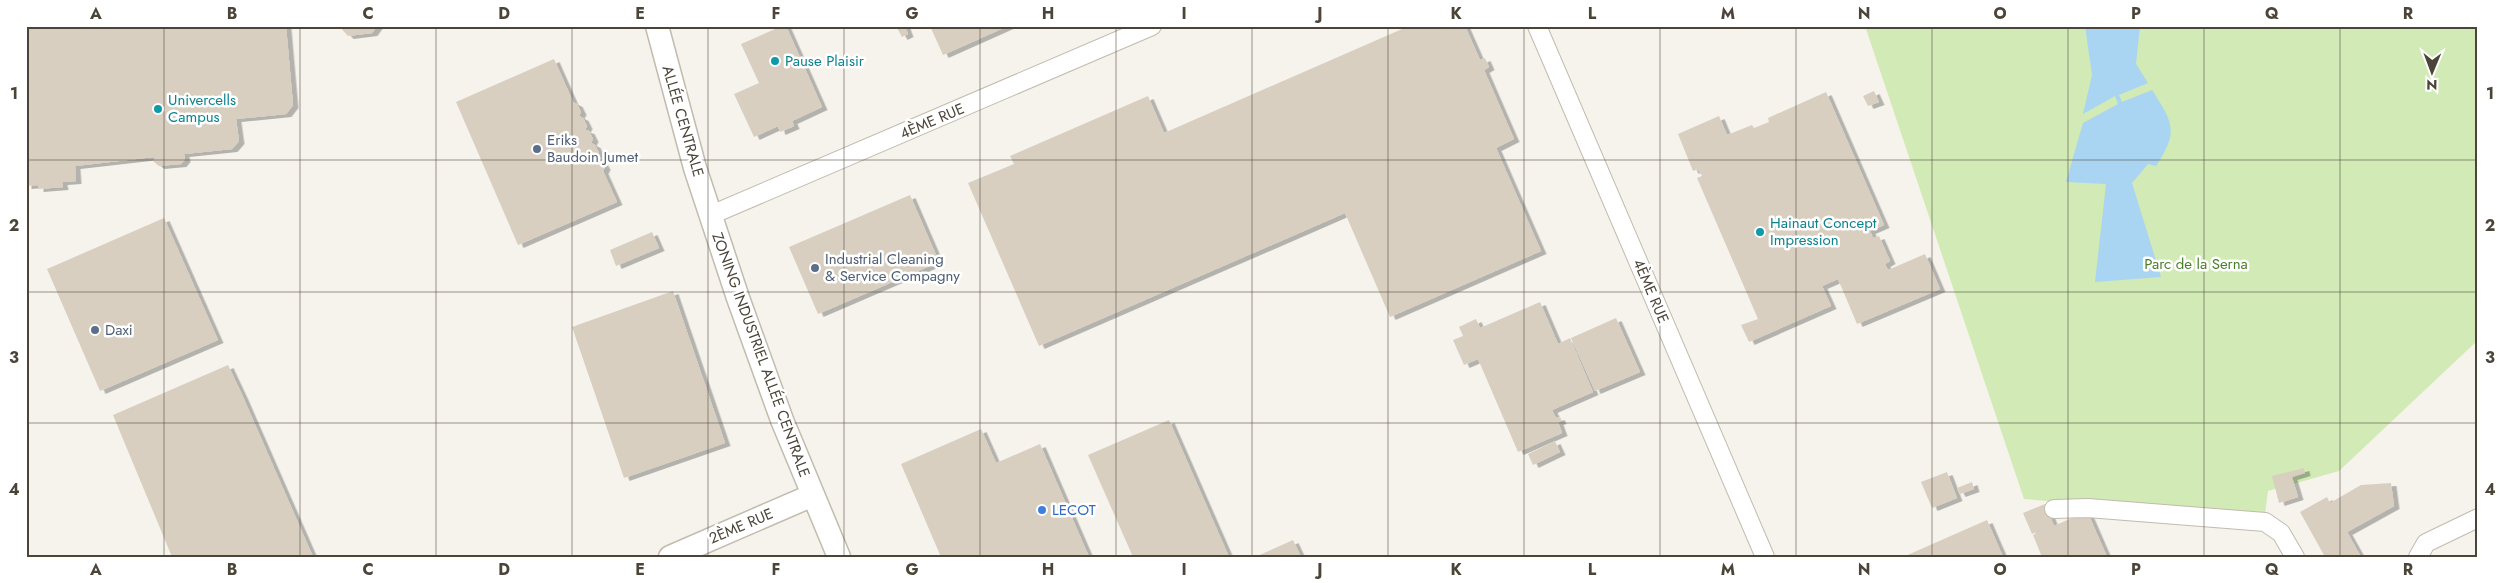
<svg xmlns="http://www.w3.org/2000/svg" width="2504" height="583" font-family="Jost,sans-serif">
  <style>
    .green { fill: #d2eab5 }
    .water { fill: #a9d4f2 }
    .building { fill: #d8cfc1; filter: url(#shadow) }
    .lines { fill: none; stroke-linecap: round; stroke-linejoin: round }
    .minor-casing { stroke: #c2bbae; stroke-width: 20 }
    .tertiary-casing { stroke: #c2bbae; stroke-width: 25 }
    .minor { stroke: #fff; stroke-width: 18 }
    .tertiary { stroke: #fff; stroke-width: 22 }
    .grid { fill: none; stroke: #4b4439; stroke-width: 1; stroke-opacity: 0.55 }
    .culture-dot { fill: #0f9aa8; stroke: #fff; stroke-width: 2 }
    .service-dot { fill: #5c6f8a; stroke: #fff; stroke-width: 2 }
    .shop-dot { fill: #3f7fe0; stroke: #fff; stroke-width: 2 }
    .labels { text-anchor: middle; stroke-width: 5; stroke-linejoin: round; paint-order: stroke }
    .culture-label { font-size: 15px; fill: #0d838f; stroke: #fff; text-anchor: start }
    .street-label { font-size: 15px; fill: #4b4439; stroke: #fff }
    .service-label { font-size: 15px; fill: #4e5e75; stroke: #fff; text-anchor: start }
    .park-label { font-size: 15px; fill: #4a7f2a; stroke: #fff }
    .shop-label { font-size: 15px; fill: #366cbe; stroke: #fff; text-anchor: start }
    .neatline { fill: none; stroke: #4b4439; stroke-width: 2 }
    .grid-label { font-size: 16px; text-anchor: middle; font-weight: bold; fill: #4b4439 }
  </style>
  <defs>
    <filter id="shadow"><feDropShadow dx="5.5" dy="3" stdDeviation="0" flood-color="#0004"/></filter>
  </defs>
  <rect width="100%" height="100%" fill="#f6f3ec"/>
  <path class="green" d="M 1865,26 L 2478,26 L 2478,340 L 2339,471 L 2268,491 L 2265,514 L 2054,509 L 2047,501 L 2024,499 Z"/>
  <path class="water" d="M 2085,26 L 2140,26 L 2136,64 L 2148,83 L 2119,95 L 2122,102 L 2152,90 C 2173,123 2179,131 2156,166 L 2148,164 L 2132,183 L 2161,277 L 2095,282 L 2106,184 L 2066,182 L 2083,123 L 2118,104 L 2115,96 L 2083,114 L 2092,75 Z"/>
  <path class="building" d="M 26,26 L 286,26 L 293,105 L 286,114 L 236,119 L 239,141 L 232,149 L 184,154 L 185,159 L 181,164 L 159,166 L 154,162 L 154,157 L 75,166 L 76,181 L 62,182 L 63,187 L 38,189 L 38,185 L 26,186 Z
    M 339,26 L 377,26 L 372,33 L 348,36 Z
    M 782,26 L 786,26 L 822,107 L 792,121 L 794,126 L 780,132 L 778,126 L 754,137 L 734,94 L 759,83 L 741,44 Z
    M 896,26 L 905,26 L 908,34 L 902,37 Z
    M 930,26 L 1008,26 L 943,55 Z
    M 1409,26 L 1465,26 L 1480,60 L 1485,58 L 1489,67 L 1484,70 L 1514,139 L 1496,148 L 1541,251 L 1390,317 L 1345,213 L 1039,346 L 968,183 L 1014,164 L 1010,156 L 1148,96 L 1164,133 Z
    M 554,59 L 573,102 L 577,104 L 581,112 L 579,116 L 583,118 L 587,126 L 585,130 L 589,131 L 593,139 L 591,143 L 595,145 L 599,153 L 597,157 L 601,159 L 605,167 L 603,171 L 617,202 L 518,245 L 456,102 Z
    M 1874,91 L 1879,102 L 1868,106 L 1863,96 Z
    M 1826,92 L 1884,225 L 1870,231 L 1873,238 L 1879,236 L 1890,261 L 1885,264 L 1888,270 L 1925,254 L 1940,289 L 1857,324 L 1838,279 L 1822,286 L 1831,306 L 1749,342 L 1741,325 L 1758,319 L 1697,178 L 1702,176 L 1698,169 L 1693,171 L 1678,134 L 1719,116 L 1727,135 L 1752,125 L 1754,128 L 1769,122 L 1768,118 Z
    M 910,195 L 939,262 L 818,314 L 789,247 Z
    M 164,218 L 218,340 L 100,391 L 47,269 Z
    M 652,232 L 659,248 L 616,266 L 610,250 Z
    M 673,291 L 725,443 L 624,478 L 572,327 Z
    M 1540,302 L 1558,344 L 1570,338 L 1593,392 L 1552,410 L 1556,418 L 1559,417 L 1561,421 L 1558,422 L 1562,433 L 1518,452 L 1478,359 L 1464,365 L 1453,340 L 1463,336 L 1459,327 L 1476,319 L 1480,328 Z
    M 1616,318 L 1640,372 L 1595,391 L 1571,338 Z
    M 228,365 L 243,397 L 313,557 L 172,557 L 113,415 Z
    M 1169,420 L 1229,557 L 1133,557 L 1088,455 Z
    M 981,429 L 996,463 L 1040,444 L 1089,557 L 941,557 L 901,464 Z
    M 1555,441 L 1560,452 L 1533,465 L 1528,454 Z
    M 2304,468 L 2305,473 L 2292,477 L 2298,497 L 2279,503 L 2272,476 Z
    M 1947,472 L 1957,498 L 1932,508 L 1921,482 Z
    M 1972,482 L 1974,489 L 1960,494 L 1957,488 Z
    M 2391,483 L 2394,506 L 2347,532 L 2361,557 L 2325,557 L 2300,512 L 2327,497 L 2330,503 L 2361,485 Z
    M 2045,504 L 2054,526 L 2087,511 L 2107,557 L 2042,557 L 2033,535 L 2051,526 L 2032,534 L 2023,513 Z
    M 1987,520 L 2003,557 L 1903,557 Z
    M 1293,540 L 1301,557 L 1255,557 Z"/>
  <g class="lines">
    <defs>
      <path id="minor" d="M 1537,26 L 1765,557
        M 711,215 L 1152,26
        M 2054,509 L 2088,508 L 2265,522 L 2281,533 L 2295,557
        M 2418,557 L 2426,543 L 2478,518"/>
      <path id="tertiary" d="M 657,26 L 695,168 L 738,298 L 782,420 L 839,557
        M 670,557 L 813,495"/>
    </defs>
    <use href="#minor" class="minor-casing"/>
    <use href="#tertiary" class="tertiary-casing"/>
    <use href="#minor" class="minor"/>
    <use href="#tertiary" class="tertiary"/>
  </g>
  <path class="grid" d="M 164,26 L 164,557M 300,26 L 300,557M 436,26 L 436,557M 572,26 L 572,557M 708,26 L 708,557M 844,26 L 844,557M 980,26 L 980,557M 1116,26 L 1116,557M 1252,26 L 1252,557M 1388,26 L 1388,557M 1524,26 L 1524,557M 1660,26 L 1660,557M 1796,26 L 1796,557M 1932,26 L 1932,557M 2068,26 L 2068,557M 2204,26 L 2204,557M 2340,26 L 2340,557M 26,160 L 2478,160M 26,292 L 2478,292M 26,423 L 2478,423"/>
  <g class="culture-dot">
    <circle cx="775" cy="61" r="5"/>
    <circle cx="158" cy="109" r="5"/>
    <circle cx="1760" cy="232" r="5"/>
  </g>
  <g class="service-dot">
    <circle cx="537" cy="149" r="5"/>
    <circle cx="815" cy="268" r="5"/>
    <circle cx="95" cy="330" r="5"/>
  </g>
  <circle class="shop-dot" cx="1042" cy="510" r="5"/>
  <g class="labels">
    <g class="culture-label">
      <text x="785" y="66">Pause Plaisir</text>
      <text x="168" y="105">Univercells<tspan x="168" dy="17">Campus</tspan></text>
      <text x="1770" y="228">Hainaut Concept<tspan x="1770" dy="17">Impression</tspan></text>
    </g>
    <g class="street-label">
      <text transform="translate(683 121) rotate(74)" y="5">ALLÉE CENTRALE</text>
      <text transform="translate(932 121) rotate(-23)" y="5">4ÈME RUE</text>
      <text transform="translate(1651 291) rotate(67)" y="5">4ÈME RUE</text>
      <text transform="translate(761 355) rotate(70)" y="5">ZONING INDUSTRIEL ALLÉE CENTRALE</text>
      <text transform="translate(741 526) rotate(-23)" y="5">2ÈME RUE</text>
    </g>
    <g class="service-label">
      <text x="547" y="145">Eriks<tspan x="547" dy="17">Baudoin Jumet</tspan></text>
      <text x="825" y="264">Industrial Cleaning<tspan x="825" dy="17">&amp; Service Compagny</tspan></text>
      <text x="105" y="335">Daxi</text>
    </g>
    <g class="park-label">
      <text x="2196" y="269">Parc de la Serna</text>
    </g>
    <g class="shop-label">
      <text x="1052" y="515">LECOT</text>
    </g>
  </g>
  <rect width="2504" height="583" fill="none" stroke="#ffffff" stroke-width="55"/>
  <g transform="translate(2432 72) rotate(181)" stroke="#ffffff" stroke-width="4" paint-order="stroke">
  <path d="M0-4L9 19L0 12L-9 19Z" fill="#4b4439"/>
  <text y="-8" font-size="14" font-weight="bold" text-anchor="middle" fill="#4b4439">N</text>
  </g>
  <rect x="28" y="28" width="2448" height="528" class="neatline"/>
  <g class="grid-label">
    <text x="96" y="19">A</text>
    <text x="232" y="19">B</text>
    <text x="368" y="19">C</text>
    <text x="504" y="19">D</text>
    <text x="640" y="19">E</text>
    <text x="776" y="19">F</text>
    <text x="912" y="19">G</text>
    <text x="1048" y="19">H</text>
    <text x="1184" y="19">I</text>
    <text x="1320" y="19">J</text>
    <text x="1456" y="19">K</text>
    <text x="1592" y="19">L</text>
    <text x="1728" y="19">M</text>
    <text x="1864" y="19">N</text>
    <text x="2000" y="19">O</text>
    <text x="2136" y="19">P</text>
    <text x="2272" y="19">Q</text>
    <text x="2408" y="19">R</text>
    <text x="14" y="99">1</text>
    <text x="2490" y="99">1</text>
    <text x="14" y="231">2</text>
    <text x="2490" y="231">2</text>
    <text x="14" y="363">3</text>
    <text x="2490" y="363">3</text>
    <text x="14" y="495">4</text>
    <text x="2490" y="495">4</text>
    <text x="96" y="575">A</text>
    <text x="232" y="575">B</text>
    <text x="368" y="575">C</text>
    <text x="504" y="575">D</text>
    <text x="640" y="575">E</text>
    <text x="776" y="575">F</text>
    <text x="912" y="575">G</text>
    <text x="1048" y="575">H</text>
    <text x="1184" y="575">I</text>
    <text x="1320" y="575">J</text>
    <text x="1456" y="575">K</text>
    <text x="1592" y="575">L</text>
    <text x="1728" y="575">M</text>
    <text x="1864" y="575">N</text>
    <text x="2000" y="575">O</text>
    <text x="2136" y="575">P</text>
    <text x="2272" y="575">Q</text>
    <text x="2408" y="575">R</text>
  </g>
</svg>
